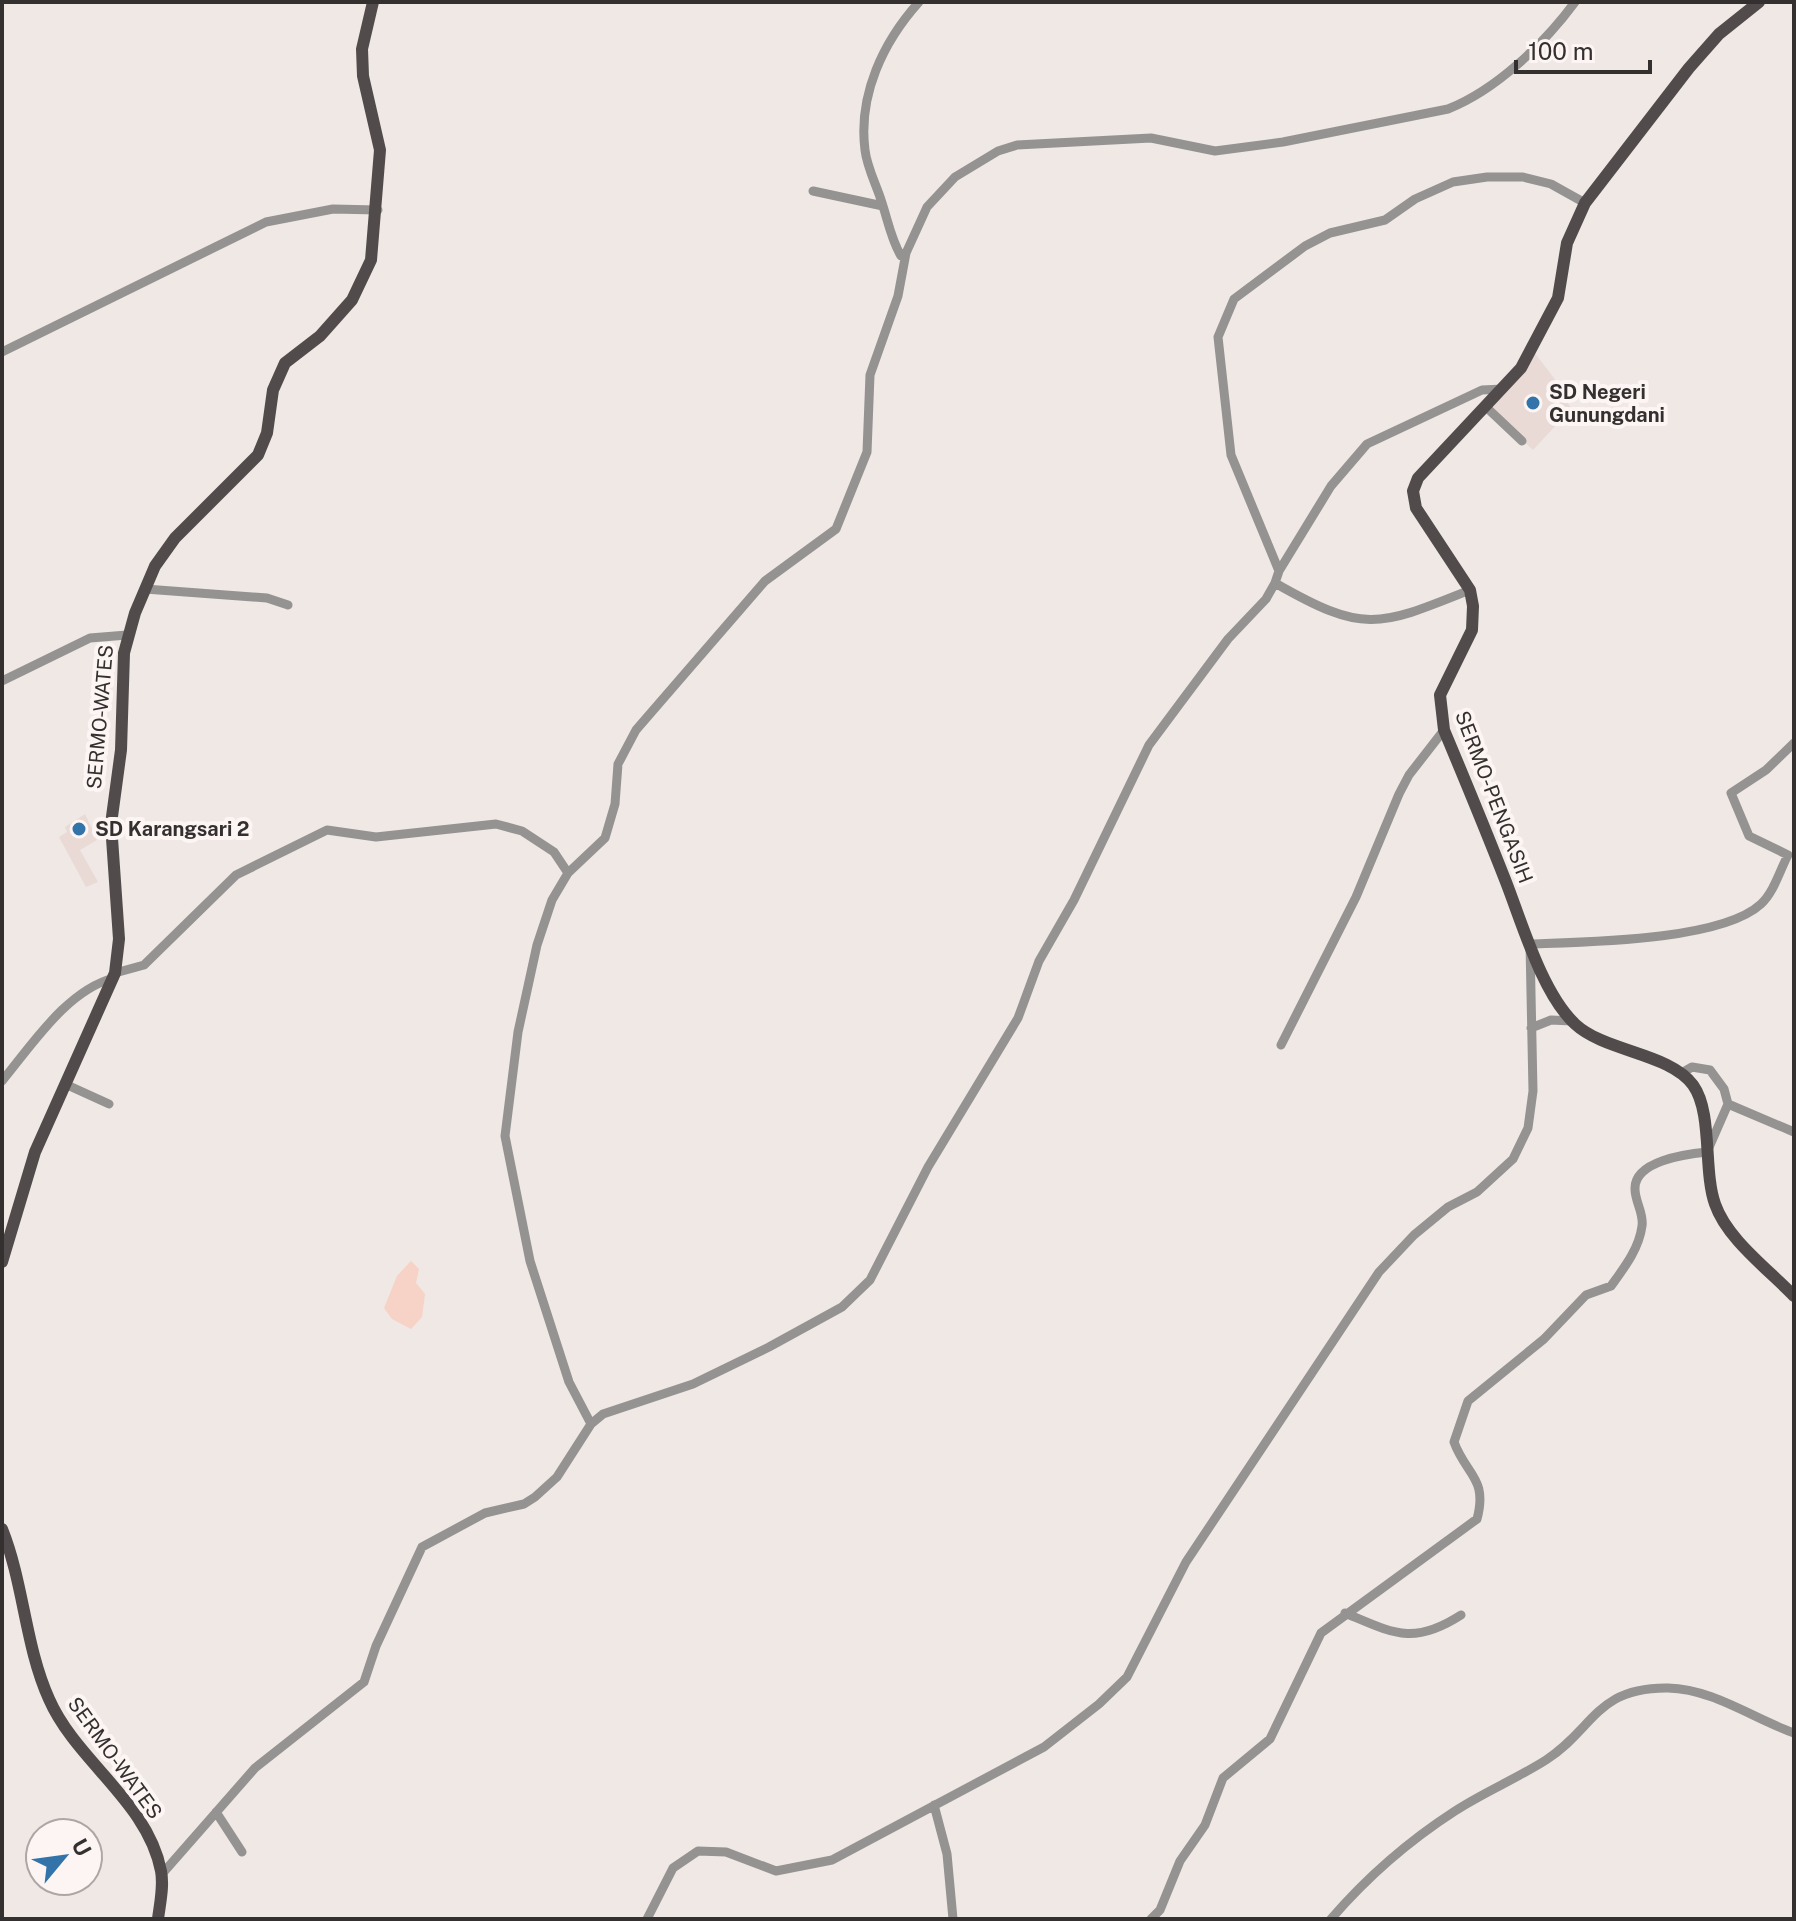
<svg xmlns="http://www.w3.org/2000/svg" width="1796" height="1921" font-family="'Public Sans',sans-serif">
  <style>
    .built { fill: #e9dad6 }
    .green { fill: #f7d2c6 }
    .lines { fill: none; stroke-linecap: round; stroke-linejoin: round }
    .minor { stroke: #959292; stroke-width: 9 }
    .major { stroke: #514c4b; stroke-width: 12 }
    .poi-dot { fill: #3273a9; stroke: #fcf5f3; stroke-width: 3 }
    .labels { text-anchor: middle; stroke-width: 8; stroke-linejoin: round; paint-order: stroke }
    .poi-label { font-size: 20px; font-weight: bold; fill: #33302f; stroke: #fcf5f3; text-anchor: start }
    .street-label { font-size: 20px; fill: #33302f; stroke: #fcf5f3 }
  </style>
  <rect width="100%" height="100%" fill="#efe8e5"/>
  <path class="built" d="M 1534,352 L 1560,386 L 1571,409 L 1533,450 L 1491,410 Z
    M 85,814 L 97,840 L 80,850 L 98,882 L 86,887 L 59,837 L 67,832 L 65,827 Z"/>
  <path class="green" d="M 411,1261 L 419,1269 L 416,1283 L 425,1294 L 422,1317 L 411,1329 L 392,1319 L 384,1308 L 397,1276 Z"/>
  <g class="lines">
    <path class="minor" d="M 813,191 L 883,206
      M 906,253 L 901,256 C 891,239 888,221 882,203 C 877,186 867,168 865,150 C 858,95 883,42 919,2
      M 2,352 L 266,222 L 333,209 L 378,210
      M 1486,407 L 1522,441
      M 1279,571 L 1331,486 L 1367,444 L 1482,390 L 1503,389
      M 1275,583 L 1279,571 L 1231,455 L 1218,337 L 1234,299 L 1305,246 L 1330,233 L 1385,220 L 1415,199 L 1453,182 L 1487,177 L 1523,177 L 1551,184 L 1585,203
      M 145,589 L 267,598 L 288,605
      M 2,681 L 90,638 L 127,635
      M 115,973 L 144,965 L 236,875 L 327,830 L 376,837 L 496,824 L 522,831 L 554,852 L 568,873
      M 1531,1028 L 1551,1020 L 1572,1021
      M 1281,1045 L 1356,897 L 1399,794 L 1409,775 L 1444,730
      M 1680,1074 L 1692,1067 L 1710,1070 L 1724,1089 L 1728,1104 L 1794,1132
      M 2,1081 C 32,1045 67,990 114,978
      M 65,1084 L 109,1104
      M 591,1424 L 569,1382 L 530,1261 L 505,1136 L 518,1032 L 537,945 L 552,900 L 568,873 L 605,838 L 615,804 L 618,764 L 636,730 L 765,581 L 836,529 L 867,452 L 870,375 L 898,296 L 906,253 L 927,207 L 955,177 L 998,151 L 1017,145 L 1151,138 L 1215,151 L 1283,142 L 1448,109 C 1496,90 1544,44 1575,2
      M 1345,1613 C 1393,1633 1413,1646 1461,1615
      M 934,1805 L 947,1854 L 953,1919
      M 216,1812 L 242,1852
      M 162,1874 L 255,1768 L 364,1682 L 376,1646 L 422,1547 L 485,1513 L 524,1504 L 535,1497 L 557,1477 L 591,1424 L 603,1414 L 693,1384 L 769,1347 L 842,1307 L 870,1280 L 928,1167 L 1018,1018 L 1039,961 L 1074,900 L 1149,745 L 1228,639 L 1266,599 L 1275,583 C 1364,634 1378,627 1470,590
      M 647,1919 L 673,1868 L 698,1851 L 726,1852 L 776,1871 L 832,1860 L 1044,1747 L 1099,1704 L 1127,1677 L 1186,1562 L 1379,1272 L 1414,1235 L 1448,1207 L 1477,1192 L 1513,1159 L 1528,1128 L 1533,1091 L 1530,944 C 1585,942 1721,941 1761,904 C 1774,892 1780,870 1788,855 L 1749,836 L 1731,793 L 1766,770 L 1794,743
      M 1151,1919 L 1160,1910 L 1180,1861 L 1205,1825 L 1223,1778 L 1270,1739 L 1321,1633 L 1477,1519 C 1488,1478 1466,1475 1454,1442 L 1468,1401 L 1544,1339 L 1586,1295 L 1611,1286 C 1624,1268 1639,1249 1642,1226 C 1644,1213 1635,1202 1635,1189 C 1634,1161 1686,1154 1707,1152 L 1728,1104
      M 1331,1919 C 1368,1876 1407,1842 1455,1811 C 1484,1792 1516,1779 1546,1760 C 1594,1729 1596,1687 1668,1688 C 1713,1689 1752,1718 1794,1733"/>
    <path class="major" d="M 1759,2 L 1719,34 L 1689,68 L 1585,203 L 1567,243 L 1558,298 L 1521,368 L 1418,478 L 1413,491 L 1416,508 L 1470,590 L 1473,606 L 1472,630 L 1440,695 L 1444,730 C 1465,780 1486,831 1506,882 C 1522,923 1542,993 1575,1024 C 1605,1052 1670,1053 1693,1085 C 1713,1113 1703,1170 1715,1204 C 1727,1239 1768,1269 1794,1296
      M 2,1262 L 35,1152 L 115,973 L 119,939 L 111,824 L 121,750 L 124,653 L 135,613 L 155,566 L 175,538 L 258,455 L 267,433 L 273,390 L 285,363 L 320,336 L 352,300 L 371,260 L 380,150 L 363,76 L 362,49 L 373,2
      M 2,1529 C 24,1584 25,1646 49,1699 C 76,1761 148,1802 161,1871 C 164,1886 160,1903 158,1919"/>
  </g>
  <g class="poi-dot">
    <circle cx="1533" cy="403" r="8"/>
    <circle cx="79" cy="829" r="8"/>
  </g>
  <g class="labels">
    <g class="poi-label">
      <text x="1549" y="399">SD Negeri<tspan x="1549" dy="23">Gunungdani</tspan></text>
      <text x="95" y="836">SD Karangsari 2</text>
    </g>
    <g class="street-label">
      <text transform="translate(100 717) rotate(-85)" y="7">SERMO-WATES</text>
      <text transform="translate(1494 797) rotate(69)" y="7">SERMO-PENGASIH</text>
      <text transform="translate(115 1758) rotate(54)" y="7">SERMO-WATES</text>
    </g>
  </g>
  <rect width="1796" height="1921" fill="none" stroke="#33302f" stroke-width="8"/>
  <g transform="translate(64 1857) rotate(61)"><circle r="38" fill="#fcf5f3" stroke="#aca6a5" stroke-width="2"/>
  <path d="M0-6L14 30L0 20L-14 30Z" fill="#3273a9"/>
  <text y="-12" font-size="22" font-weight="bold" text-anchor="middle" fill="#33302f">U</text>
  </g>
  <path d="M1516 60v12h134v-12" fill="none" stroke="#33302f" stroke-width="4"/>
  <text x="1528" y="60" font-size="24" fill="#33302f" stroke="#fcf5f3" stroke-width="6" paint-order="stroke">100 m</text>
</svg>
